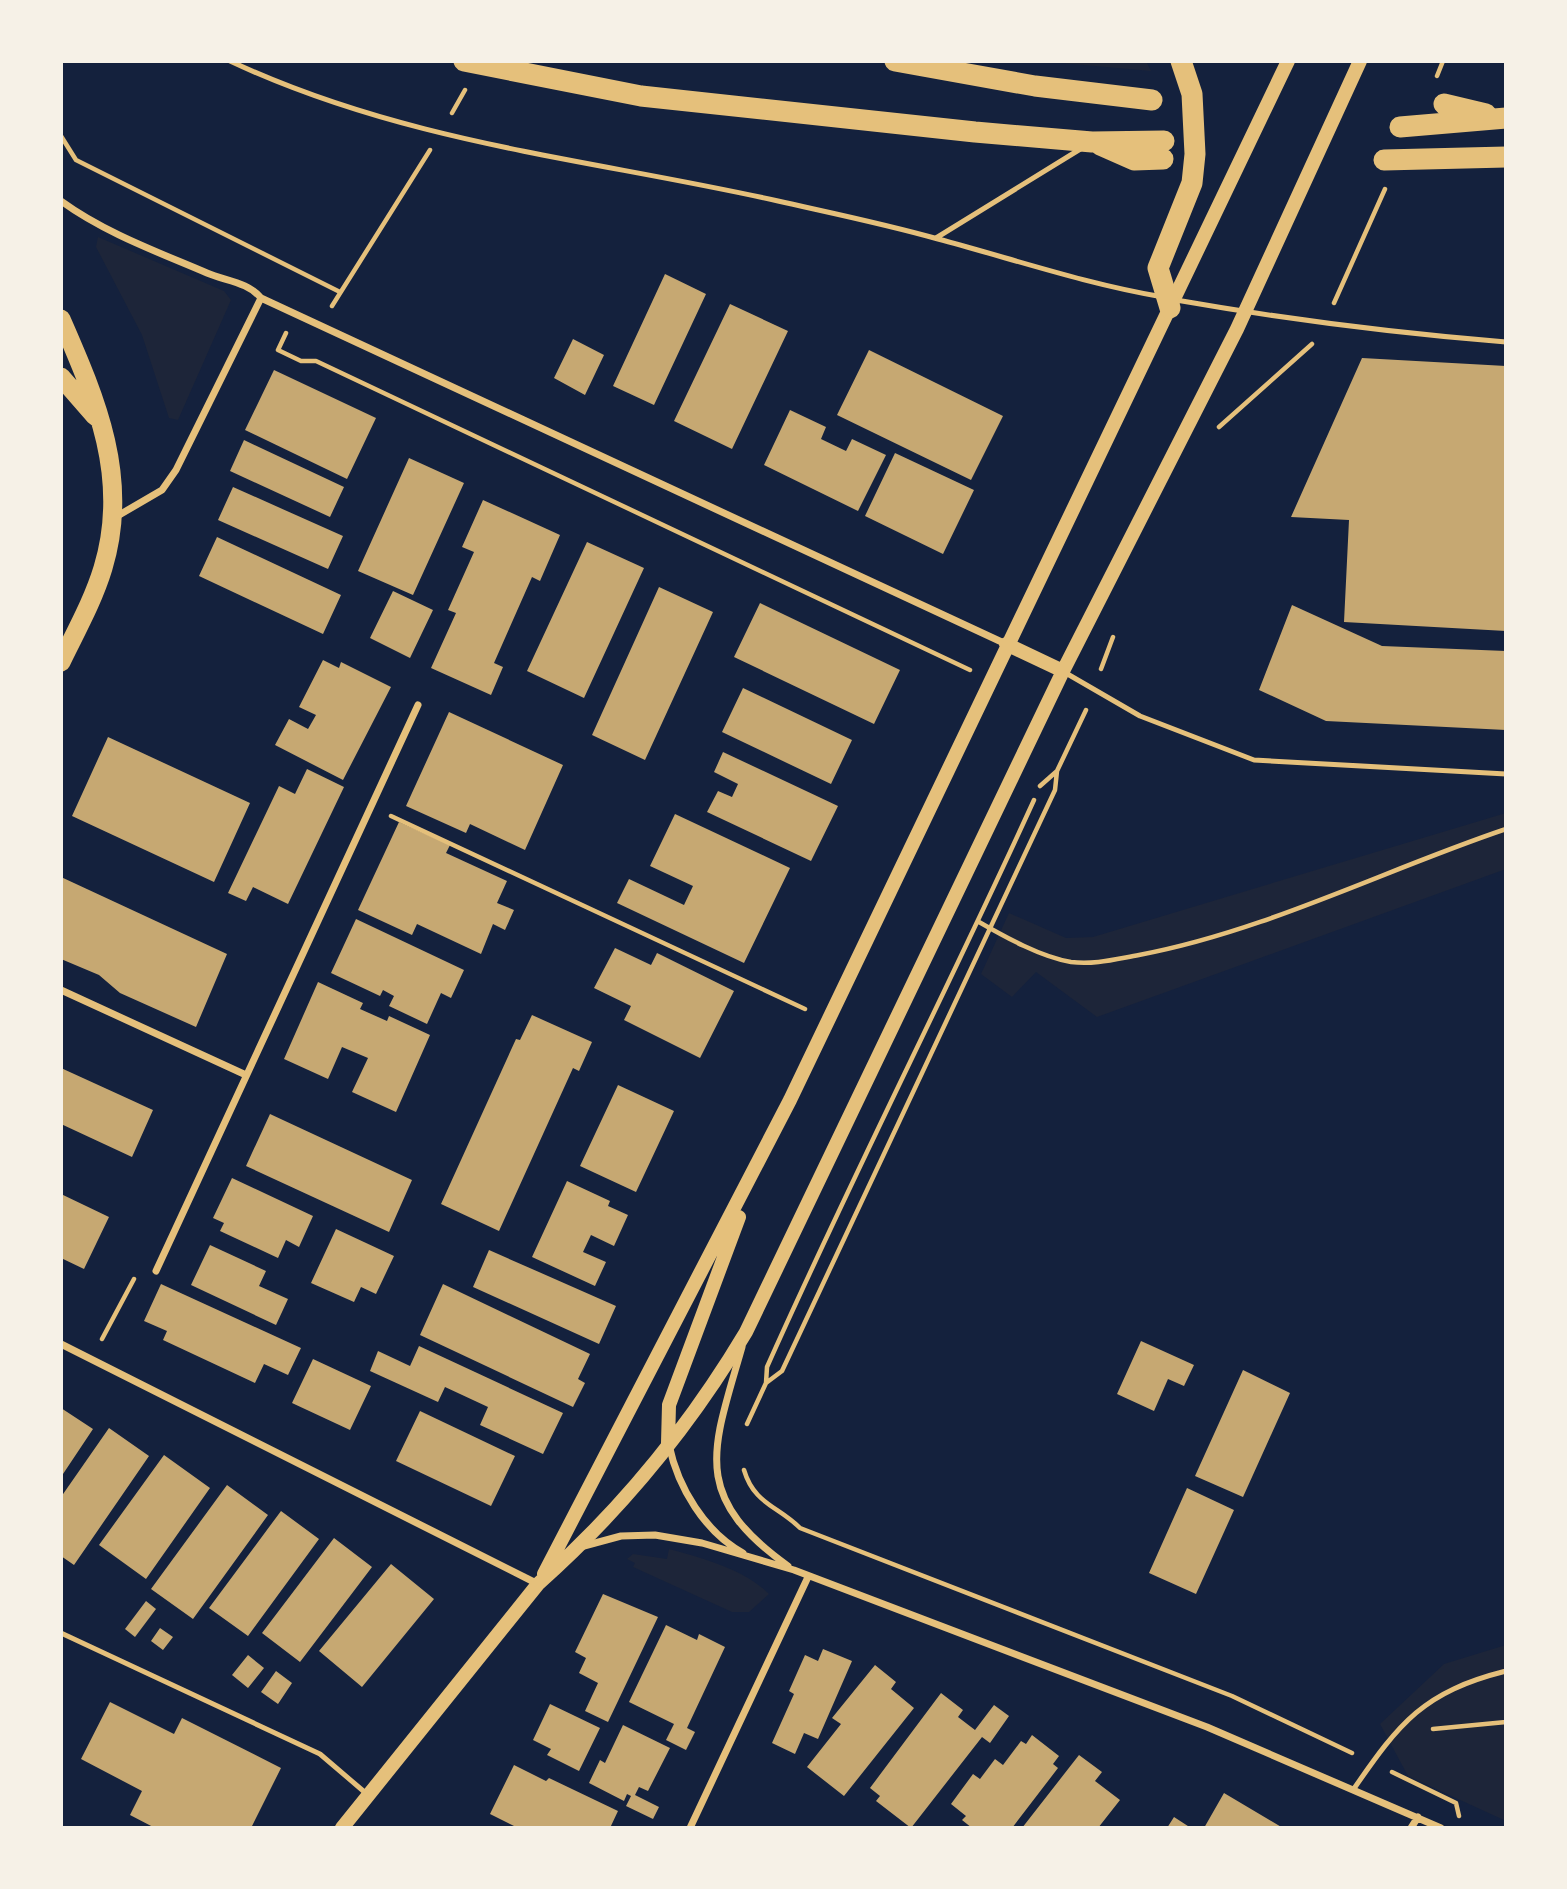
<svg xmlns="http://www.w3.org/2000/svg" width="1567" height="1889" font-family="Montserrat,sans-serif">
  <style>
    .green { fill: #1d2539 }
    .building { fill: #c6a872 }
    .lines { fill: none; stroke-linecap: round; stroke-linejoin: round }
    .path { stroke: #e5c07b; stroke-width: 4.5 }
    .service { stroke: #e5c07b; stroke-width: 5 }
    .minor { stroke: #e5c07b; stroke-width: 7 }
    .secondary { stroke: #e5c07b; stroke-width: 14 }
    .trunk { stroke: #e5c07b; stroke-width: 19 }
    .motorway { stroke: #e5c07b; stroke-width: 21 }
  </style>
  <rect width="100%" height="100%" fill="#14213d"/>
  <path class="green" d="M 1051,61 L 1146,61 L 1151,71 L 1061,63 Z
    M 98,237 L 224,291 L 231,300 L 178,420 L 169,418 L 142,335 L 96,247 Z
    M 1506,813 L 1506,869 L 1097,1017 L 1036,972 L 1012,997 L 981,974 L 1009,913 L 1066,938 L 1093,937 Z
    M 669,1549 C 702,1558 744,1569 769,1594 L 749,1612 L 732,1612 L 633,1567 L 635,1563 L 627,1559 L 633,1554 L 667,1559 Z
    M 1506,1645 L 1506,1821 L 1408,1776 L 1380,1724 L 1444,1664 Z"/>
  <path class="building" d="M 665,274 L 706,294 L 654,405 L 613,386 Z
    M 730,304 L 788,331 L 732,449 L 674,421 Z
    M 573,339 L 604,355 L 585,395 L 554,378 Z
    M 869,350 L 1003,416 L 971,480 L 837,415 Z
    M 1362,358 L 1506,366 L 1506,631 L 1344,622 L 1349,520 L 1291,517 Z
    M 274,370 L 376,418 L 347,479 L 245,430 Z
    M 790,410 L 826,427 L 821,439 L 846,451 L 852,439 L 886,455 L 858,511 L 764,465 Z
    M 244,440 L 344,487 L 330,517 L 230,471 Z
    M 895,453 L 974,490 L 943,554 L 865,516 Z
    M 409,458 L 464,483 L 413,595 L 358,571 Z
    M 233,487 L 343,536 L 328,569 L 218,520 Z
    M 483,500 L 560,535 L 540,581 L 532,577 L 494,663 L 503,667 L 491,695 L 431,668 L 456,613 L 448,610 L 474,552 L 462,547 Z
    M 217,537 L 341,595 L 323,634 L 199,576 Z
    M 587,542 L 644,568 L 584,698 L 527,671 Z
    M 659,587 L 713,612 L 645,760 L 592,735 Z
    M 393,591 L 433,610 L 410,658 L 370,638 Z
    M 760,603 L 900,670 L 874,724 L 734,657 Z
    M 1292,605 L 1382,646 L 1506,651 L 1506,730 L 1326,721 L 1259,690 Z
    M 323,660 L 339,668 L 341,662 L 391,687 L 343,780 L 275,745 L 289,719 L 308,729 L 316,715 L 299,707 Z
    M 743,688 L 852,740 L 831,784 L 722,732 Z
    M 449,712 L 563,765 L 525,850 L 470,824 L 466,833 L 406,806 Z
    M 108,737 L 250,803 L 214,882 L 72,816 Z
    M 723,752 L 838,806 L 811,861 L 707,812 L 718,791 L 732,797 L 738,784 L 714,772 Z
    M 307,769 L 344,787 L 288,904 L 253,887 L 246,901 L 228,893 L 279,786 L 295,794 Z
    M 675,814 L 790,868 L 744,963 L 617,903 L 629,879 L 684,905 L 693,886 L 650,866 Z
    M 399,822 L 450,845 L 446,853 L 507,881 L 497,903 L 514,910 L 505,930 L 493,924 L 481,954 L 417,924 L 412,935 L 358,910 Z
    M 61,877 L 227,954 L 196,1027 L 120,993 L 99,975 L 61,959 Z
    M 356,919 L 464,970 L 451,998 L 441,993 L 427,1024 L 389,1006 L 394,996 L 383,990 L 380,996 L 331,973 Z
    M 615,948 L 651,965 L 657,953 L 734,991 L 700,1058 L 624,1020 L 631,1006 L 594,988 Z
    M 318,982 L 363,1003 L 360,1009 L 387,1021 L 389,1016 L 430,1035 L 396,1112 L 352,1092 L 368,1058 L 342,1047 L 328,1079 L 284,1059 Z
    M 532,1015 L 592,1042 L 579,1071 L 573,1068 L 499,1231 L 441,1204 L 516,1039 L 520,1040 Z
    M 61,1068 L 153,1110 L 132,1157 L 61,1124 Z
    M 618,1085 L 674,1111 L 636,1192 L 580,1166 Z
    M 270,1114 L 412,1180 L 389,1232 L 246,1166 Z
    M 232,1178 L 313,1216 L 299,1247 L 286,1240 L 278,1258 L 220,1231 L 224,1223 L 213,1218 Z
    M 567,1181 L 610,1201 L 608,1206 L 628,1215 L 614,1246 L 591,1235 L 583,1252 L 606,1262 L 595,1286 L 532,1257 Z
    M 61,1194 L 109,1217 L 84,1269 L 61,1258 Z
    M 336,1229 L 394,1256 L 376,1294 L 361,1287 L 354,1302 L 311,1283 Z
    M 210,1245 L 266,1271 L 259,1286 L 288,1299 L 276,1325 L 191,1285 Z
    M 489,1250 L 616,1306 L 599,1344 L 473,1287 Z
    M 161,1284 L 301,1348 L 288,1375 L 264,1364 L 255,1383 L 163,1340 L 167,1331 L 144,1321 Z
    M 443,1284 L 590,1354 L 578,1379 L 585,1383 L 573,1407 L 420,1335 Z
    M 1141,1341 L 1194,1365 L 1184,1386 L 1168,1379 L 1154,1411 L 1117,1394 Z
    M 419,1346 L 563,1413 L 543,1454 L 480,1425 L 488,1407 L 445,1387 L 438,1402 L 370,1371 L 378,1351 L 410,1366 Z
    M 313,1359 L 371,1386 L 350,1430 L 292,1403 Z
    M 1243,1370 L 1290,1393 L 1243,1497 L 1195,1476 Z
    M 61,1408 L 93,1429 L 61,1477 Z
    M 420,1411 L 515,1456 L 491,1506 L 396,1461 Z
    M 109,1428 L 149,1456 L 74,1565 L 61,1556 L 61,1497 Z
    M 164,1455 L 210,1488 L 146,1579 L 99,1545 Z
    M 227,1485 L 268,1515 L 193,1619 L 151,1589 Z
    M 1187,1488 L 1234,1510 L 1196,1594 L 1149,1573 Z
    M 281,1511 L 319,1539 L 248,1636 L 209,1608 Z
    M 334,1538 L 372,1567 L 300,1662 L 262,1633 Z
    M 391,1564 L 434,1599 L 362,1687 L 319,1651 Z
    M 603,1594 L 658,1617 L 608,1722 L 585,1711 L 598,1683 L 579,1673 L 586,1658 L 575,1652 Z
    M 146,1601 L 156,1609 L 135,1637 L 125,1629 Z
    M 666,1625 L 697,1640 L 699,1634 L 725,1647 L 687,1728 L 695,1732 L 686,1750 L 666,1740 L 674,1724 L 629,1702 Z
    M 160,1628 L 173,1637 L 163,1650 L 151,1641 Z
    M 823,1649 L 852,1661 L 818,1739 L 804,1733 L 795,1754 L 772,1743 L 794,1694 L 789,1691 L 805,1655 L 818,1661 Z
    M 248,1655 L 264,1668 L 248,1688 L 232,1675 Z
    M 875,1665 L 896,1682 L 891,1689 L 914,1708 L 844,1796 L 807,1767 L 841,1724 L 832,1718 Z
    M 276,1671 L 292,1683 L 278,1704 L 261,1692 Z
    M 941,1693 L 963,1710 L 958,1717 L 975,1730 L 994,1705 L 1009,1716 L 990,1743 L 982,1737 L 911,1828 L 876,1801 L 880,1796 L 870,1788 Z
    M 110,1702 L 174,1734 L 182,1718 L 281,1768 L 251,1828 L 155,1828 L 130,1815 L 142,1791 L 81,1759 Z
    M 550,1704 L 600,1728 L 579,1771 L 547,1755 L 551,1749 L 533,1740 Z
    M 623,1725 L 670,1748 L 648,1791 L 639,1787 L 635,1795 L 659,1807 L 653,1819 L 626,1806 L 631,1796 L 627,1794 L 624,1801 L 589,1783 L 600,1760 L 605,1763 Z
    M 1032,1735 L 1059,1756 L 1053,1764 L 1058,1768 L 1012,1828 L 972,1828 L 962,1820 L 966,1816 L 951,1804 L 973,1774 L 980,1779 L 995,1759 L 1003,1765 L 1021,1741 L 1026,1744 Z
    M 1079,1755 L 1102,1772 L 1095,1781 L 1120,1800 L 1098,1828 L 1022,1828 Z
    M 514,1765 L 546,1781 L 549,1778 L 618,1811 L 610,1828 L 518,1828 L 490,1814 Z
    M 1224,1793 L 1283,1828 L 1204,1828 Z
    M 1174,1817 L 1191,1828 L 1167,1828 Z"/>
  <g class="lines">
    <path class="path" d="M 1437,76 L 1443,61
      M 452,113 L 465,90
      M 61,136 L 76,160 L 340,292
      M 1334,303 L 1385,189
      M 332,306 L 430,150
      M 286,333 L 278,350 L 301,361 L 316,361 L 970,670
      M 1219,427 L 1312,344
      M 1101,669 L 1113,637
      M 1040,786 L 1057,771
      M 391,816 L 805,1009
      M 979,922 C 1005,937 1041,957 1071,962 C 1094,965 1116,959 1139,955 C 1266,931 1384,870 1506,829
      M 102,1339 L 134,1279
      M 766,1383 L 782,1371 L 1055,790 L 1057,771 L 1086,710
      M 747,1424 L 766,1383 L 767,1367 C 852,1176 947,991 1034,800
      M 744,1470 C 754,1504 778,1506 800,1528 L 1232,1696 L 1352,1753
      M 1433,1729 L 1506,1722
      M 1392,1772 L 1456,1803 L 1459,1816"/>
    <path class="service" d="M 230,61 C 407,144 591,159 778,201 C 831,213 885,224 938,239 C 1013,259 1086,284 1163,297
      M 936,238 L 1082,148
      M 1176,300 C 1285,319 1395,333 1506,342
      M 1064,672 L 1140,716 L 1254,760 L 1506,774
      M 61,1633 L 320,1754 L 368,1795
      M 1353,1790 C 1400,1722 1423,1692 1506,1671"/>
    <path class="minor" d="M 61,201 C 105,233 158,252 207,273 C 226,281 248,282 261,298 L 1006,644
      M 114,518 L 162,490 L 176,470 L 261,298
      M 61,990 L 246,1075
      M 156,1271 L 418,705
      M 61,1344 L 538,1584
      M 742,1347 C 713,1449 689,1495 788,1566
      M 669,1445 C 678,1488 705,1532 743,1553
      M 584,1546 L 621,1536 L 655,1535 L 702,1543 L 794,1570 L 1207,1727 L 1441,1828
      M 690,1828 L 808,1577
      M 1411,1828 L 1418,1817"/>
    <path class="secondary" d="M 1006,644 L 1063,671
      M 668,1443 L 669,1405 L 739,1217
      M 544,1574 L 790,1100 L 1288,61
      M 342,1828 L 538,1584 C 620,1511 690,1426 746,1332 L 1063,671 L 1237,329 L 1360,61"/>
    <path class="trunk" d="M 61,319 C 97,401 130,479 103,568 C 93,601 76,631 61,662
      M 61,377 L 95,416"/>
    <path class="motorway" d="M 464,61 L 641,96 L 975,132 L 1092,142 L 1164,141
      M 895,61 L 1035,86 L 1152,100
      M 1444,104 L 1486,114
      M 1400,127 L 1506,118
      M 1100,145 L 1134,160 L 1163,159
      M 1384,160 L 1506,157
      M 1170,308 L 1158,268 L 1192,183 L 1195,154 L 1192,94 L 1181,61"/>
  </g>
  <rect width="1567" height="1889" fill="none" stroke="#f6f1e7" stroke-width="126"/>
</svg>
